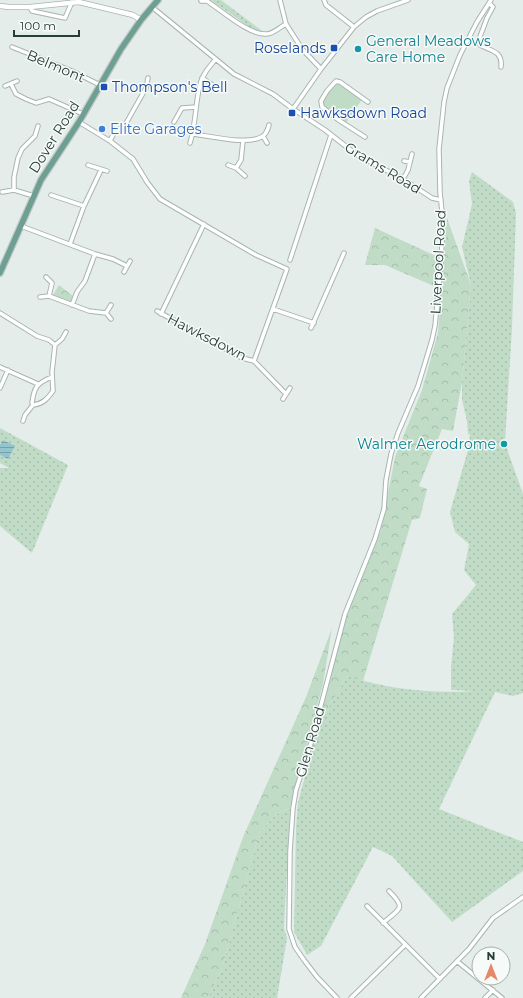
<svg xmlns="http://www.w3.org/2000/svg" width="523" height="998" font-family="Montserrat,sans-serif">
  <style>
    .grass { fill: url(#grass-dots) }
    .forest { fill: url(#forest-crowns) }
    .garden { fill: #c0dcc7 }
    .water { fill: url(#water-rules) }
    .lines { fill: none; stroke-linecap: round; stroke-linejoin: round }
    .minor-casing { stroke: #a8b5b1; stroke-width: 5.5 }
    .tertiary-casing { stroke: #a8b5b1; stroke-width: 6 }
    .primary-casing { stroke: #c2c9c7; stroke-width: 8 }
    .minor { stroke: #fff; stroke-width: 3.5 }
    .tertiary { stroke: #fff; stroke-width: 4.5 }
    .primary { stroke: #6d9f92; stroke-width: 5.5 }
    .transit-dot { fill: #1a4fb4; stroke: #f6faf8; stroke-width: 1.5 }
    .culture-dot { fill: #0f9aa8; stroke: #f6faf8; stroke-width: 1.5 }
    .shop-dot { fill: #3f7fe0; stroke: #f6faf8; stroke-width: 1.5 }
    .labels { text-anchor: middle; stroke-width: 3; stroke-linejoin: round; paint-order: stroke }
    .culture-label { font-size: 14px; fill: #0d838f; stroke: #f6faf8; text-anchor: start }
    .transit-label { font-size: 14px; fill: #164399; stroke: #f6faf8; text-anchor: start }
    .street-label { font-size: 14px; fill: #263e37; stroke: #f6faf8 }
    .shop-label { font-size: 14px; fill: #366cbe; stroke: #f6faf8; text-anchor: start }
  </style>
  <defs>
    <pattern id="grass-dots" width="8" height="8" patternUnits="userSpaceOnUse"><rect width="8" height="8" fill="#c0dcc7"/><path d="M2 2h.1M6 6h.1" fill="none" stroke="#a5beac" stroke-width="1.8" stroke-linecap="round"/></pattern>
    <pattern id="forest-crowns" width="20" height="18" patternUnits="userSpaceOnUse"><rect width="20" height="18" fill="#c0dcc7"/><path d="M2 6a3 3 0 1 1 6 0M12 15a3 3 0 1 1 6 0" fill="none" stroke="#a5beac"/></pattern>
    <pattern id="water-rules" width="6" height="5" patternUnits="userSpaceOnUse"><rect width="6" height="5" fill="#92c5ce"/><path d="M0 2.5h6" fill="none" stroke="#77a1a8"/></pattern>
  </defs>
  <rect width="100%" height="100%" fill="#e5edea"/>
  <path class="grass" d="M 211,0 L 221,0 L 265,33 L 255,31 Z
    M 472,172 L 513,202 L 516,213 L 512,328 L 505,441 L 501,441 L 500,446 L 506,446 L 523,494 L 523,693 L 513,696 L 495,692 L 439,809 L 523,842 L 523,871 L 452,922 L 392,856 L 373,847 L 321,946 L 307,955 L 294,932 L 296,828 L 298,803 L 318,726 L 347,676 C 388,689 431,694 473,691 L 451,690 L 451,667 L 454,637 L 452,614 L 476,585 L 464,570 L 469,544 L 455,532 L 450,512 L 468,450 L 470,435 L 468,434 L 467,421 L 462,400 L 462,382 L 471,285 L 462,247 L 472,204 L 469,181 Z
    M 0,428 L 68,465 L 32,553 L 0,526 L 0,468 L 9,468 L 0,463 L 0,455 L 8,458 L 0,445 Z
    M 290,808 L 284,928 L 287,938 L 277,998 L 208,998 L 223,965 L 259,834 L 275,815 Z"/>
  <path class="forest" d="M 447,218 L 471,285 L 462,382 L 453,431 L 442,429 L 419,486 L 427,489 L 420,518 L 412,520 L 363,681 L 347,676 L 318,726 L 347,614 L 381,530 L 395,457 L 422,390 L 438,333 Z
    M 375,228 L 438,257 L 436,287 L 385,265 L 365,265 Z
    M 59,285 L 73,296 L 71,302 L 53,295 Z
    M 332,628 L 323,684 L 290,808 L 275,815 L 259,834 L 223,965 L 208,998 L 181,998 L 205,944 L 243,837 L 306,697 Z"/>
  <path class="garden" d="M 336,81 L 363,98 L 345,124 L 321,104 L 327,91 Z"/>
  <path class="water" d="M 3,440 L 15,446 L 8,459 L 0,455 L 0,445 Z"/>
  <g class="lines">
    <defs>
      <path id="minor" d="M 280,0 L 286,24 L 302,49 L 321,69
        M 324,0 L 326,5 L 354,27
        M 201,1 L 207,1 C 221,10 250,36 267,34 C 273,34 280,27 286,24
        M 489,3 L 493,7 L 487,18 L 478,42 L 480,45 C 491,51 503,51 501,67
        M 30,7 L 32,11 L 65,18 L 72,2
        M 152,7 L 234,74 L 273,94 L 293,109 L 325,130 L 357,155 L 403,179 L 432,198 L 441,200
        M 12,47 L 72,71 L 100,85
        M 202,78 L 217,88
        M 11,84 L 16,94 L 26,99 L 36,103 L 49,99 L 83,114
        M 5,86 L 17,81
        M 182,108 L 196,107
        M 293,109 L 321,69 L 354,27 L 366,17 L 377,11 L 408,0
        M 79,122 L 110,141 L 133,159 L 147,182 L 160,199 L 256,255 L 287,269 L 254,361
        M 174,122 L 182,108
        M 193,134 C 210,136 249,146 263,136 C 267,133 268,129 269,125
        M 263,136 L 267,143
        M 365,137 L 340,121 L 322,107 L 321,101 L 327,91 L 336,81 L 340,82 L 368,102
        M 110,141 L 114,133 L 125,125 L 146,88 L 148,78
        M 190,143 C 196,124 195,104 200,85 C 202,75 209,67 216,59
        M 404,161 L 410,162
        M 88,165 L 107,171
        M 228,165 L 236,168 L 245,176
        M 236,168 L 241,160 L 243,141
        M 403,179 L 408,170 L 412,154
        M 14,190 L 14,177 L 18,158 L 22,149 L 35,136 L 38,126
        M 2,192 L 14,190 L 34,196
        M 51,195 L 84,206
        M 21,226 L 95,254 L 113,259 L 127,266
        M 70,244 L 84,206 L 101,170
        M 290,260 L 331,135
        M 124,272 L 130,261
        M 46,277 L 52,283 L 49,296
        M 40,297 L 49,296 L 89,311 L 106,313 L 111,319
        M 72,305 L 77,292 L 85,281 L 95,254
        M 273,309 L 314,323
        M 157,311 L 242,358 L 254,361 L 286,394
        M 0,313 L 37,336 L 49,340 L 55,345 L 52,372 L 53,391 C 48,398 43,404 33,405 L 32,403 C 34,387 37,383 52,377
        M 106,313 L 111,305
        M 161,314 L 204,224
        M 311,328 L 344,253
        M 55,345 L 62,339 L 66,332
        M 0,367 L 38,384
        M 0,388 L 8,370
        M 283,399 L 290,388
        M 23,421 L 25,415 L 33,405
        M 367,906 L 440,979
        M 383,923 C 400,908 407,909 389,891
        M 458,962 L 502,998
        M 337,998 L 317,977 L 304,960 L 295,947 L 289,929 L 290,851 L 293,808 L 296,790 L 311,743 L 345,614 L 375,539 L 384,509 L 386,480 L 391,454 L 398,433 L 418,386 L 432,340 L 435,326 L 441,263 L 443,222 L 440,192 L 439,149 L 444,102 L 447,88 L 460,55 L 477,22 L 491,0
        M 351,998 L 405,945
        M 421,998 L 469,949 L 493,918 L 523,897
        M 485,998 L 493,990"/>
      <path id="tertiary" d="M 0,6 L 9,7 L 30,7 L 79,2 L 133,15 L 141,20"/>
      <path id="primary" d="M 0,273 L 41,180 L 79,122 L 121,49 L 141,20 L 158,0"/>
    </defs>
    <use href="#minor" class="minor-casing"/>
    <use href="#tertiary" class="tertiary-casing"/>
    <use href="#primary" class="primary-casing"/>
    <use href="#minor" class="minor"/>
    <use href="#tertiary" class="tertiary"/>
    <use href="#primary" class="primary"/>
  </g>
  <g class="transit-dot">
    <rect x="330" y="44" width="8" height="8" rx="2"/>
    <rect x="100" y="83" width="8" height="8" rx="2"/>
    <rect x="288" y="109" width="8" height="8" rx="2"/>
  </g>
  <g class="culture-dot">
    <circle cx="358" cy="49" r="4"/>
    <circle cx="504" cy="444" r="4"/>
  </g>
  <circle class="shop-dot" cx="102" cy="129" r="4"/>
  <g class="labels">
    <g class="culture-label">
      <text x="366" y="46">General Meadows<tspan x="366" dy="16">Care Home</tspan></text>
      <text x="496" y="449" text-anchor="end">Walmer Aerodrome</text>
    </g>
    <g class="transit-label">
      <text x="326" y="53" text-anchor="end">Roselands</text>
      <text x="112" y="92">Thompson's Bell</text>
      <text x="300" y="118">Hawksdown Road</text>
    </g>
    <g class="street-label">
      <text transform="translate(56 66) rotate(23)" y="5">Belmont</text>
      <text transform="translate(54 137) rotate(-58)" y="5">Dover Road</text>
      <text transform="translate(383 168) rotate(31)" y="5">Grams Road</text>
      <text transform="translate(438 262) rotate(-87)" y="5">Liverpool Road</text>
      <text transform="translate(207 337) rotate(27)" y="5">Hawksdown</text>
      <text transform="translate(310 742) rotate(-74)" y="5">Glen Road</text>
    </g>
    <g class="shop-label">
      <text x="110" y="134">Elite Garages</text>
    </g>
  </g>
  <g transform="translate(491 966)"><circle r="19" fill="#f6faf8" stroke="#a3afab"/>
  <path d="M0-3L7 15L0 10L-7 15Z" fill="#e78769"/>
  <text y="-6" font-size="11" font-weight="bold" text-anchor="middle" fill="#263e37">N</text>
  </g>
  <path d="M14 30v6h65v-6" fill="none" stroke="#263e37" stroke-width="2"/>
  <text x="20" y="30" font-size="12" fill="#263e37" stroke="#f6faf8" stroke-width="3" paint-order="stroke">100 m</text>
</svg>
